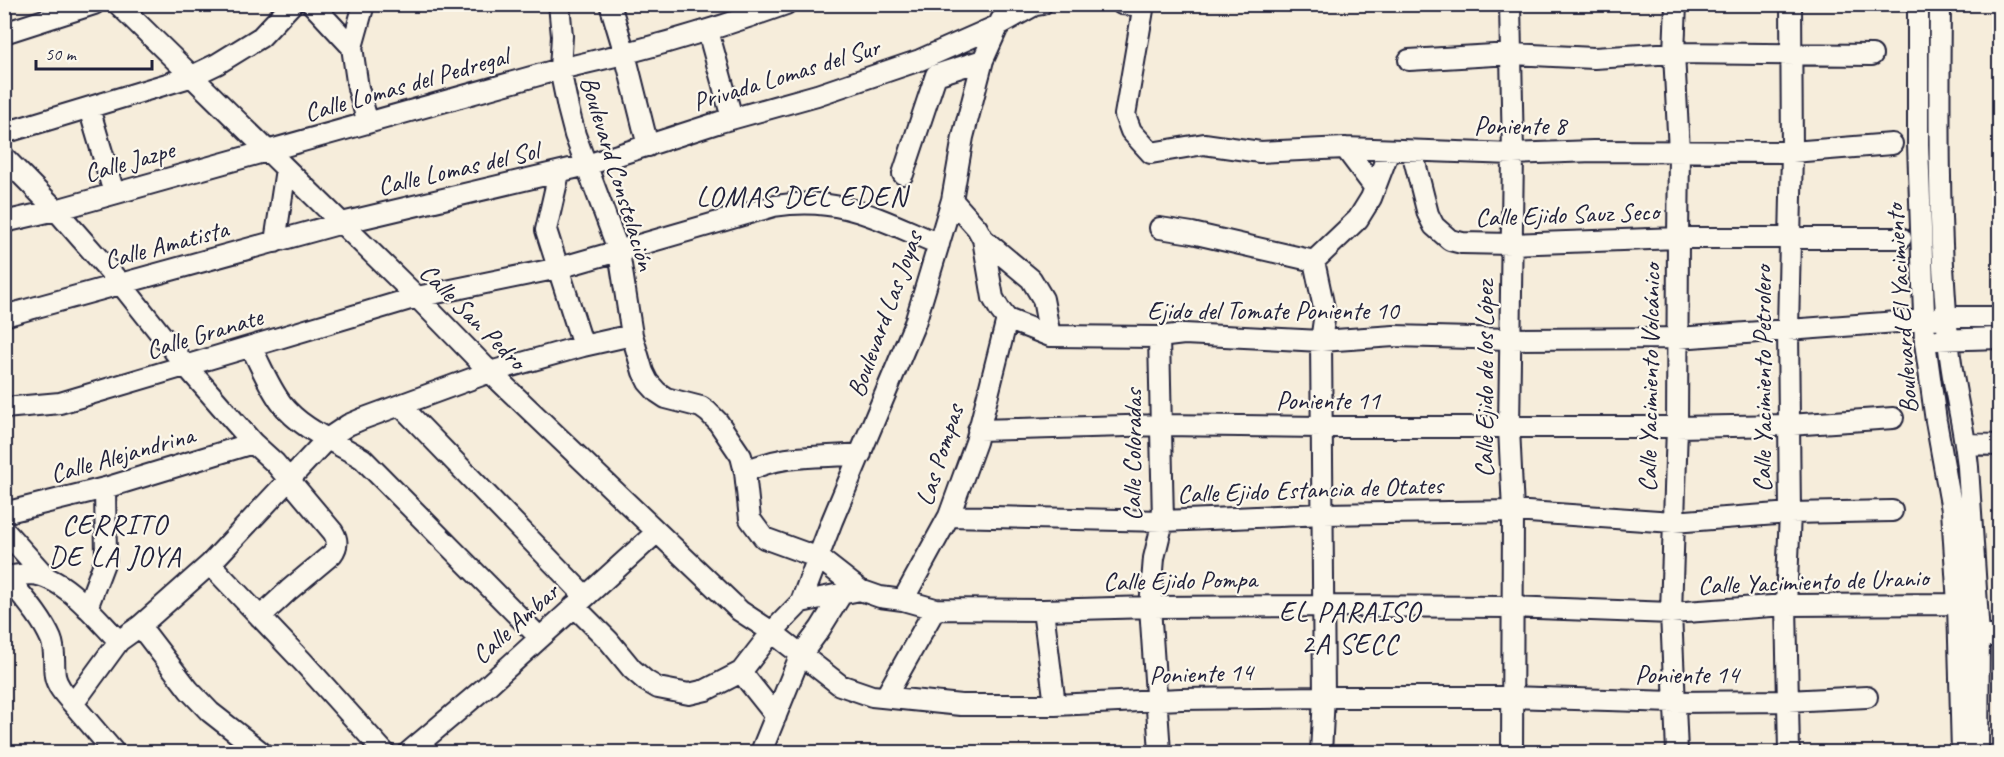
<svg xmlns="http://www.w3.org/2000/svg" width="2004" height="757" font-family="Caveat,sans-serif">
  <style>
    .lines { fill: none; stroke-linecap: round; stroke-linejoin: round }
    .minor-casing { stroke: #22223b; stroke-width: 24 }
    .minor { stroke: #fbf7ec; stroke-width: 20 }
    .labels { text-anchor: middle; stroke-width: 4.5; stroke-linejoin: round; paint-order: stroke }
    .street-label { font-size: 26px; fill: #22223b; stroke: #fbf7ec }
    .quarter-label { font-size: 28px; letter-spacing: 1.5px; fill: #22223b; stroke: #fbf7ec }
  </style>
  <rect width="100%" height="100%" fill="#f6eddb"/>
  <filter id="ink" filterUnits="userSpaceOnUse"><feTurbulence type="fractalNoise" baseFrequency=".0167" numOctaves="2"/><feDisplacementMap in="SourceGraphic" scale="12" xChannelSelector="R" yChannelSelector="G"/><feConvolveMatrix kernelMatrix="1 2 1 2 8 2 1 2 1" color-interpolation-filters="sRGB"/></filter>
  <g filter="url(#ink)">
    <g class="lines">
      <defs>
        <path id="minor" d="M 118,4 L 417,297 L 490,372 L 740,611 L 772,632 L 840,685 L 872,696 L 961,705 L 1055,705 L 1181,699 L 1324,697 L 1512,697 L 1674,702 L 1787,701 L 1867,697
          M 312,4 L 352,47 L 358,88 L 368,123
          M 559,4 L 562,36 L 560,69 L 568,108 L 575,135 L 619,252 L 632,335 L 643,372 L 648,382 L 657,392 L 666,398 L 701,407 L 708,412 L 718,422 L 741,456 L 745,472 C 782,453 821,458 861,454
          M 610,4 L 625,54 L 648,146
          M 1122,4 L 1144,6
          M 1144,4 L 1125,115 L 1131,131 L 1151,153 L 1204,144 L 1260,152 L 1345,148 L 1513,154 L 1593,151 L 1792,152 L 1892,144
          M 1510,4 L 1513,154 L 1509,428 L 1513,511 L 1512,752
          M 1676,4 L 1674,53 L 1679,152 L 1678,238 L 1677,427 L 1671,613 L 1677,752
          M 1918,4 L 1918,144 L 1925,342 L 1936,421 L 1952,510 L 1958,604 L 1962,752
          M 1940,4 C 1939,115 1938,226 1948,337 C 1951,381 1964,423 1968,467 L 1979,636 L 1978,752
          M 708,31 L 732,118
          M 4,33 L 94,4
          M 352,47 L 364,4
          M 1409,60 L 1511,54 L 1594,58 L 1674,53 L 1872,55
          M 89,108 L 114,193
          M 4,133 L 190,77 L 217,64 L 261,37 L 292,4
          M 1345,148 L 1375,188
          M 1412,151 L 1428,214 L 1434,226 L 1450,240 L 1462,243 L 1511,244 L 1678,238 L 1901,238
          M 4,157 L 56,210 L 121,284 L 186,366 L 253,443 L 275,463 L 333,532 C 338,540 338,546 332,554 L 289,590 L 260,617
          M 559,173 L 546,230 L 583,346
          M 903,174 L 936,75 L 983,60
          M 952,200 L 977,228 L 983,239 L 993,298 L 1000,310 L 1007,319 L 1050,336 L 1159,337 L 1184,334 L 1321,341 L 1394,336 L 1511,339 L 1678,338 L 1925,320 L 1946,317 L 2000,317
          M 4,222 L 56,210 L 560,69 C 637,52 711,31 786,4
          M 1160,228 L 1192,233 L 1314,261
          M 983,239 L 1031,279 L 1043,299 L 1050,336
          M 275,242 L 286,169
          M 4,316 L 342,223 L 587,165 L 720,122 L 817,95 L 920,60 L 997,26 L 1035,5 L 1042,4
          M 1159,337 L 1163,521 L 1154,558 L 1150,607 L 1160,752
          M 1937,340 L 2000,338
          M 251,347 C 261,366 269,387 282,404 C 302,430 336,442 363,459 L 539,637
          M 401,406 L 585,596
          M 4,408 L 60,403 L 417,297 L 559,268 L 774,206 C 841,195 880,220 939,244
          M 978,430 L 1162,425 L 1322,427 L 1677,427 L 1789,425 L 1893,418
          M 1966,444 L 2000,445
          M 745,472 L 750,519 L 764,538 L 819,558 L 860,590
          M 4,513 L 105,488 L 253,443
          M 949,516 L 1163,521 L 1323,514 L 1513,511 L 1673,522 L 1790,513 L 1892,511
          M 4,530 L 46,577
          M 210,564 L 303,662 L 384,752
          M 4,577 C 14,576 23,574 32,574 C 65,577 97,619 119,641
          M 7,577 C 22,596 41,616 51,639 C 56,651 53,663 55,676 C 57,687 66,696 73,704
          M 903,600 L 949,516 L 976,442 L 1007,319
          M 801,602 L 860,590 L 880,597 L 903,600 L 935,609 L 1043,610 L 1150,607 L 1322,606 L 1513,607 L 1671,613 L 1786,605 L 1958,604
          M 574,606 L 609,641 L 632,669 L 646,681 L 658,688 L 689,694 L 706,690 L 741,672 L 772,632 L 801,602 L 832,521 L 915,323 L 952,200 L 963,137 L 983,60 L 1001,20
          M 87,608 L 106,558 L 105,488
          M 1043,610 L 1055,705
          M 140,626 L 189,690 L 210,712 L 261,752
          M 1967,636 L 2000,636
          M 741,672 L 776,716
          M 886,696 L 935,609
          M 114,752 L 73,704 L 119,641 L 140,626 L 210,564 L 327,439 L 348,425 L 362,419 L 490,372 L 583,346 L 632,335
          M 409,752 L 487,686 L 657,532
          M 761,752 L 800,656 L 820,629 L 841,595
          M 1321,752 L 1324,697 L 1321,341 L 1325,313 L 1314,261 L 1358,219 L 1371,198 L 1389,151
          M 1789,752 L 1786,605 L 1790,513 L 1788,329 L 1792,152 L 1791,4"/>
      </defs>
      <use href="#minor" class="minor-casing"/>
      <use href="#minor" class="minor"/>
    </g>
  </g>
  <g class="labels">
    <g class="street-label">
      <text transform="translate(786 74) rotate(-17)" y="9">Privada Lomas del Sur</text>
      <text transform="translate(406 84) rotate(-16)" y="9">Calle Lomas del Pedregal</text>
      <text x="1520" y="134">Poniente 8</text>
      <text transform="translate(129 161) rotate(-16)" y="9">Calle Jazpe</text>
      <text transform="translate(458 168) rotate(-13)" y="9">Calle Lomas del Sol</text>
      <text transform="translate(618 173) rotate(73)" y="9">Boulevard Constelación</text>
      <text transform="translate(1567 214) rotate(-2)" y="9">Calle Ejido Sauz Seco</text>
      <text transform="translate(166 244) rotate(-15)" y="9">Calle Amatista</text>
      <text transform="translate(1901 309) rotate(-94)" y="9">Boulevard El Yacimiento</text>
      <text x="1273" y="319">Ejido del Tomate Poniente 10</text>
      <text transform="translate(884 314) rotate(-70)" y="9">Boulevard Las Joyas</text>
      <text transform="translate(473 316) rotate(45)" y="9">Calle San Pedro</text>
      <text transform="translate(204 333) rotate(-17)" y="9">Calle Granate</text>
      <text transform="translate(1649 378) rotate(-89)" y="9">Calle Yacimiento Volcánico</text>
      <text transform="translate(1484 379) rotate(-90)" y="9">Calle Ejido de los López</text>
      <text transform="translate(1762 379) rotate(-90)" y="9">Calle Yacimiento Petrolero</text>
      <text x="1328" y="409">Poniente 11</text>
      <text transform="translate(122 454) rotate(-16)" y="9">Calle Alejandrina</text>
      <text transform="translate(939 455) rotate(-72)" y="9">Las Pompas</text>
      <text transform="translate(1132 455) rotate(-90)" y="9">Calle Coloradas</text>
      <text transform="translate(1310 489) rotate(-2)" y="9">Calle Ejido Estancia de Otates</text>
      <text transform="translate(1180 580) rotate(-1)" y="9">Calle Ejido Pompa</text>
      <text transform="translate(1813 581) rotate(-2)" y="9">Calle Yacimiento de Uranio</text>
      <text transform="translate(515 623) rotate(-42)" y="9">Calle Ambar</text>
      <text transform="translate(1201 673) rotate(-2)" y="9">Poniente 14</text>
      <text x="1687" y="683">Poniente 14</text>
    </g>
    <g class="quarter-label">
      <text x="802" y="206">LOMAS DEL EDEN</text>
      <text x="115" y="534">CERRITO<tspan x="115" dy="32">DE LA JOYA</tspan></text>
      <text x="1350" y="621">EL PARAISO<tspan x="1350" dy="32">2A SECC</tspan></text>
    </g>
  </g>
  <rect width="2004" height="757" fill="none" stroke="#fbf7ec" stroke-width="24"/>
  <rect x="12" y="12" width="1980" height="733" fill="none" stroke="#22223b" stroke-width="2" filter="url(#ink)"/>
  <path d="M36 60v9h116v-9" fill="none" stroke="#22223b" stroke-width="3"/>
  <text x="45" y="60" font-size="18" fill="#22223b" stroke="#fbf7ec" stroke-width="4.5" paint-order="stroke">50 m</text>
</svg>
